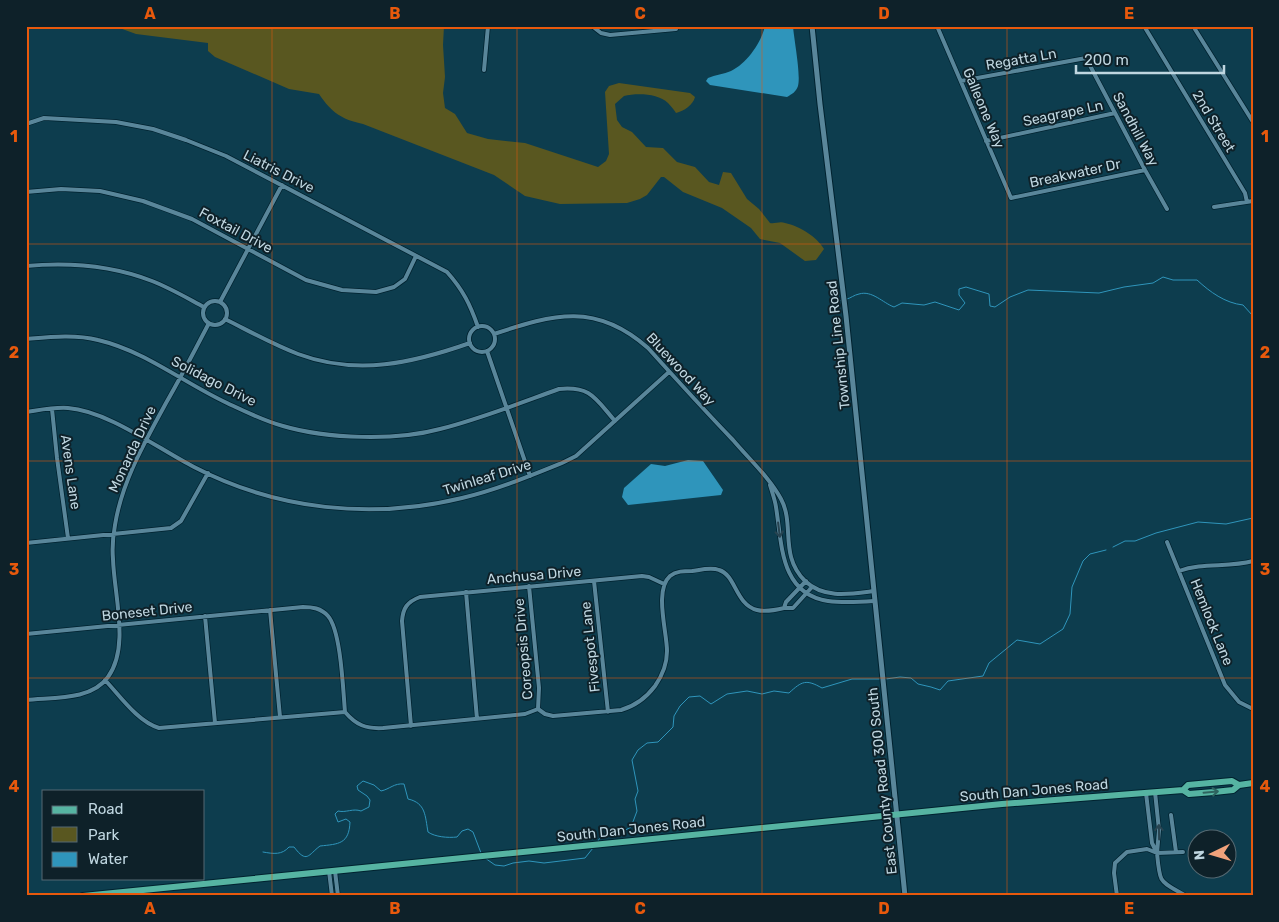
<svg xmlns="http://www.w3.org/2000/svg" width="1279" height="922" font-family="Rubik,sans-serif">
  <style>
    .green { fill: #595720 }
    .water { fill: #2f95bb }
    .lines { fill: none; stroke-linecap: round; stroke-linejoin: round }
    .stream { stroke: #2f95bb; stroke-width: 1 }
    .minor-casing { stroke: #00222f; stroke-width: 5.5 }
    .tertiary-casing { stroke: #00222f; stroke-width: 7 }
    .primary-casing { stroke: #00222f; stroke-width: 8 }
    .minor { stroke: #59869a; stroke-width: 4 }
    .tertiary { stroke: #59869a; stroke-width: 5 }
    .primary { stroke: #56b4a2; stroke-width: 6 }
    .oneway { stroke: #284451 }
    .oneway2 { stroke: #2e635f }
    .grid { fill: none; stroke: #e8590c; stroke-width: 1; stroke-opacity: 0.55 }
    .labels { text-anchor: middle; stroke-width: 4; stroke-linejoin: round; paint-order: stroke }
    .street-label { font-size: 14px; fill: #bfd6e0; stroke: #0e2129 }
    .neatline { fill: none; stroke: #e8590c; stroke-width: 2 }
    .grid-label { font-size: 16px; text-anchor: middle; font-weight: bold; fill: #e8590c }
  </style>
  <rect width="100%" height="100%" fill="#0d3d4e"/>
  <path class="green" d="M 114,26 L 444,26 L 443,45 L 445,77 L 443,93 L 445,108 L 455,114 L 467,133 L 488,139 L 525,143 L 598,167 L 606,161 L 609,154 L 605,92 L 609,86 L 619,83 L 690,93 L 695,97 C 693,105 684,111 676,113 C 674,110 671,106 668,103 C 658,93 636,93 624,96 L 615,104 L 617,120 L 622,127 L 632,132 L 646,147 L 663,148 L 677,162 L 695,167 L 709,182 L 719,185 L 723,172 L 731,173 L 747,199 L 759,209 L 770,223 C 775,224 780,221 785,223 C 800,226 817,237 824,249 L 816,260 L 805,261 L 780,243 L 760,239 L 751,228 L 722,208 L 683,192 L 664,177 L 661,177 L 647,195 L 640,199 L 627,203 L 560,204 L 525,196 L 494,175 L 363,124 C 341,119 332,113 319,94 L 289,89 L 215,57 L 208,51 L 208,43 L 136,34 Z"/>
  <path class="water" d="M 765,26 L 793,26 C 794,40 801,74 798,86 C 796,92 792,94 787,97 L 710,85 L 706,81 L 708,78 C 715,75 724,74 731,71 C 747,63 761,43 765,26 Z
    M 688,460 L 703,461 L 723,490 L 721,495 L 628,505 L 622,497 L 624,488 L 651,464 L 665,466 Z"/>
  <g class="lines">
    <path class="stream" d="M 832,294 L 836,300 L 843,301
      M 847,299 C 851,298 854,295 859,294 C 872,290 883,303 894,307 L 902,303 L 924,305 L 935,302 L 959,310 L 965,303 L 959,295 L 959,289 L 966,287 L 989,294 L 990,306 L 995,307 L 1010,297 L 1028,290 L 1099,293 L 1124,287 L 1153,283 L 1163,277 L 1173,280 L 1197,280 C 1210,292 1225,303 1243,305 L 1253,316
      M 1113,547 L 1125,541 L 1135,541 L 1156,533 L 1198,522 L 1226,524 L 1253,518
      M 886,679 L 900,677 L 911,678 L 918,684 L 931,687 L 940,690 L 948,681 L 983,676 L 989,663 L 1017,640 L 1040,644 L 1063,629 L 1070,614 L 1072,587 L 1083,561 L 1090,554 L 1106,550
      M 598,841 L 601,836 L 620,833 L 631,827 L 637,811 L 635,799 L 638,791 L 632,760 L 638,750 L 647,743 L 658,742 L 673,727 L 674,716 L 680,706 L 689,697 L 700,696 L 711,704 L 727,694 L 747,691 L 762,694 L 774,691 L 789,693 C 802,681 806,679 822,688 L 852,679 L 882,679
      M 263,852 C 274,854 282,855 289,847 L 294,847 C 307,864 308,855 320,846 C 339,844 349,844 350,822 L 346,819 L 338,822 L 335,814 L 338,811 C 346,813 353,808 361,811 L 369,807 L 370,800 L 367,796 L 358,790 L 357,786 L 363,781 L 374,785 L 381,791 C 390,789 394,783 404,784 L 408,799 C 426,803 425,816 428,832 C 435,837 448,838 457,837 L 462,831 L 468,829 L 473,832 L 481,853
      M 485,858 L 495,865 L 504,866 L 513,863 L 529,861 L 544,863 L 585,858 L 593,848"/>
    <defs>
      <path id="minor" d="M 592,26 L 601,33 L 610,35 L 676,29
        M 937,26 L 1011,198 L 1145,170
        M 1144,26 L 1245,193 L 1247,202
        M 1193,26 L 1253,122
        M 484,70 L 488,26
        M 961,81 L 1086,58 L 1145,170 L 1167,209
        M 26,124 L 44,118 L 116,122 L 153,129 L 186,140 L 226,156 L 447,272 C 463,290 470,304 478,327
        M 986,141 L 1115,113
        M 26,192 L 61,189 L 100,191 L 143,201 L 192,219 L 306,280 L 342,290 L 376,292 L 394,287 L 405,279 L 416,256
        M 1214,207 L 1253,201
        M 26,266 C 70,262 111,265 152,281 C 170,288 187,298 204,307
        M203 313a12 12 0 1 1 24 0a12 12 0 1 1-24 0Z
        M 220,302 L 282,185
        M 225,319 C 249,331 272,344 298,354 C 357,376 413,363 470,343
        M469 339a13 13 0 1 1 26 0a13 13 0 1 1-26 0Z
        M 494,334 C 554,314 596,302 648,348 C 676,379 704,410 733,440 C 749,459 769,477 781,499 C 795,525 779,555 805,581 C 824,599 850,594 874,591
        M 26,339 C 49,337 75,334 98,340 C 145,351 184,383 227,403 C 244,411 264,421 283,426 C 327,439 396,441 440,429 C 480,419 520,403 559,389 C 591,386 595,398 615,421
        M 487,351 L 530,476
        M 52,409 L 57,458 L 68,538
        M 26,412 C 40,410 54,407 68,408 C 108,411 157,448 194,467 C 277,510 372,520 462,498 C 496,490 530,476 562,463 L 576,456 L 669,372
        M 770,485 C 772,492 775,500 776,507 C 782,544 780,594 828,601 C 843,603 859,602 874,601
        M 1167,542 L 1225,685 L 1239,702 L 1253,709
        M 26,543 L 171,528 L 181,521 L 208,473
        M 1179,571 C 1203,562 1228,568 1253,561
        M 594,581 L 608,712
        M 806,581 L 786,602 L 784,608 L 793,608 L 812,587
        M 529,586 L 539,688 L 538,709
        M 466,592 L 477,719
        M 270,610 L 280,717
        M 205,616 L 215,723
        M 26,634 L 303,607 C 312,607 321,608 328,616 C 341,631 343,689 345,712 C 356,725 366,729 383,728 L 525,714 L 538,709
        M 105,680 C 120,696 138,722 159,728 L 345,712
        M 26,700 C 52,697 91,701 108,677 C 130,647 114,595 113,559 C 112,548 113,536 115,525 C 122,481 145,442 166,403 C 181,377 195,350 209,323
        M 538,709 L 545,714 L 553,716 L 621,710 C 635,706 646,698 655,686 C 662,676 667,664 667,651 C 667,632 654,590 670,576 C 676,571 684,571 692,571 C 700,570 711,567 719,570 C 736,575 735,604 757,610 C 765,612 776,610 784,608
        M 411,726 L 402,621 C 403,608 407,602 420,597 L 642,576 L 649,577 L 664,584
        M 1146,793 L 1152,843 L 1157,853 L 1159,830 L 1155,792
        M 1171,815 L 1176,852
        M 1157,853 C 1160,885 1159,880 1186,896
        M 329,871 L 332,896
        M 335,871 L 338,896
        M 1117,896 L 1114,873 L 1115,863 L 1127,852 L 1147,849 L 1157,853 L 1183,852"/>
      <path id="tertiary" d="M 812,26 L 820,104 L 846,316 L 905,896"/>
      <path id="primary" d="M 1183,790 L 1188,785 L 1232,781 L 1239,785 L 1253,783
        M 83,896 L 1002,804 L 1183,790 L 1189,794 L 1214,792 L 1233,790 L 1239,785"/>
    </defs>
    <use href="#minor" class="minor-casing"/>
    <use href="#tertiary" class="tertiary-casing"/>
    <use href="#primary" class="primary-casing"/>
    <use href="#minor" class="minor"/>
    <use href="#tertiary" class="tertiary"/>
    <use href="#primary" class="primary"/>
  </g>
  <defs><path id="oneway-shaft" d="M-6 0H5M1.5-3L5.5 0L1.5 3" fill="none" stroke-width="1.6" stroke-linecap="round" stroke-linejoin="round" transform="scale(1.25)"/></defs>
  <g class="oneway">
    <use href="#oneway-shaft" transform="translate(779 530) rotate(83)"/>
    <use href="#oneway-shaft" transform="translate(1159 832) rotate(-91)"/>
  </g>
  <use class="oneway2" href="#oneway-shaft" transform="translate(1211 792) rotate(-5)"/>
  <path class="grid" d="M 272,26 L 272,896M 517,26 L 517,896M 762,26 L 762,896M 1007,26 L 1007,896M 26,244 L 1253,244M 26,461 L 1253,461M 26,678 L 1253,678"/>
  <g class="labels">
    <g class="street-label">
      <text transform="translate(1021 59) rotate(-10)" y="5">Regatta Ln</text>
      <text transform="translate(984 108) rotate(67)" y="5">Galleone Way</text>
      <text transform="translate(1063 113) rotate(-12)" y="5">Seagrape Ln</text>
      <text transform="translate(1214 121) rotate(59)" y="5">2nd Street</text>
      <text transform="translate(1136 129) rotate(62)" y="5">Sandhill Way</text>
      <text transform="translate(279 171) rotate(27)" y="5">Liatris Drive</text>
      <text transform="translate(1075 173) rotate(-12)" y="5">Breakwater Dr</text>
      <text transform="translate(236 230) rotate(28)" y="5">Foxtail Drive</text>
      <text transform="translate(838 345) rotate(-96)" y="5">Township Line Road</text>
      <text transform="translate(681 369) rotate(47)" y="5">Bluewood Way</text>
      <text transform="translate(214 381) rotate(27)" y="5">Solidago Drive</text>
      <text transform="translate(132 449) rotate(-65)" y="5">Monarda Drive</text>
      <text transform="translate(71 472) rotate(82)" y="5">Avens Lane</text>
      <text transform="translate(487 477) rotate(-17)" y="5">Twinleaf Drive</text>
      <text transform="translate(534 575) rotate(-5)" y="5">Anchusa Drive</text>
      <text transform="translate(147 611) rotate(-6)" y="5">Boneset Drive</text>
      <text transform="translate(1212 622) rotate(68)" y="5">Hemlock Lane</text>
      <text transform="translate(590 647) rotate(-96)" y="5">Fivespot Lane</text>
      <text transform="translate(523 649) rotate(-95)" y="5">Coreopsis Drive</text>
      <text transform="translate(882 781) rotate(-96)" y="5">East County Road 300 South</text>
      <text transform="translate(1034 790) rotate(-5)" y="5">South Dan Jones Road</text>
      <text transform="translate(631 829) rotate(-6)" y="5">South Dan Jones Road</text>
    </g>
  </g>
  <rect width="1279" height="922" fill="none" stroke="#0e2129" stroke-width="55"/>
  <rect x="42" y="790" width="162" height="90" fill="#0e2129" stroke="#556972"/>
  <rect x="52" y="806" width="25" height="8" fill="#56b4a2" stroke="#556972"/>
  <text x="88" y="814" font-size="15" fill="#bfd6e0">Road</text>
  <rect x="52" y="827" width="25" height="15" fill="#595720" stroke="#556972"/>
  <text x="88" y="840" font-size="15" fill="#bfd6e0">Park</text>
  <rect x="52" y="852" width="25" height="15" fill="#2f95bb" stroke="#556972"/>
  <text x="88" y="864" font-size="15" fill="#bfd6e0">Water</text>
  <g transform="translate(1212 854) rotate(265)"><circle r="24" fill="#0e2129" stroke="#556972"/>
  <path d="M0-4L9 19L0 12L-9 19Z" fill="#f1a27b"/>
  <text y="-8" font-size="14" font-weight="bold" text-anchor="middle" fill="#bfd6e0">N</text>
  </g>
  <path d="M1076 65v8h148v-8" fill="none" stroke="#bfd6e0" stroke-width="2.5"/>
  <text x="1084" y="65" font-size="15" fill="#bfd6e0" stroke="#0e2129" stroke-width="4" paint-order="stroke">200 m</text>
  <rect x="28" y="28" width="1224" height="866" class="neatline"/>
  <g class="grid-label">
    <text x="150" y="19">A</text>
    <text x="395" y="19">B</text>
    <text x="640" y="19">C</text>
    <text x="884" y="19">D</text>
    <text x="1129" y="19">E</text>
    <text x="14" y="142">1</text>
    <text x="1265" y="142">1</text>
    <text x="14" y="358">2</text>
    <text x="1265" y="358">2</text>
    <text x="14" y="575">3</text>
    <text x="1265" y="575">3</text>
    <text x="14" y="792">4</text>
    <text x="1265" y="792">4</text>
    <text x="150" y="914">A</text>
    <text x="395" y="914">B</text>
    <text x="640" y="914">C</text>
    <text x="884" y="914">D</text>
    <text x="1129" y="914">E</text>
  </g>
</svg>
